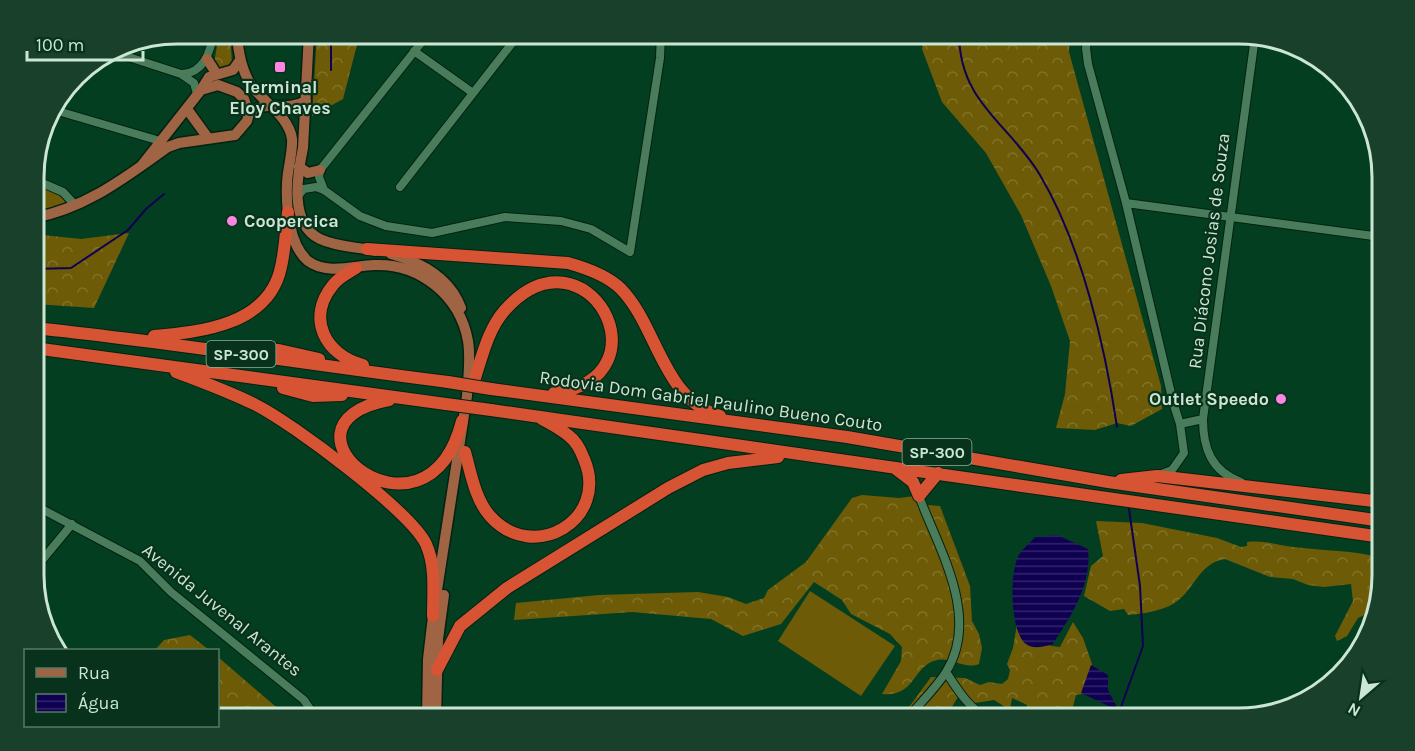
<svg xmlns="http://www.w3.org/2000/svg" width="1415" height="751" font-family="Karla,sans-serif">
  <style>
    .forest { fill: url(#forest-crowns) }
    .pitch { fill: #6d5b07 }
    .water { fill: url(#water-rules) }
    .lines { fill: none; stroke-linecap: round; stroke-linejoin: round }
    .stream { stroke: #0f0052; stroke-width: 2 }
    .minor-casing { stroke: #052111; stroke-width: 10 }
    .major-casing { stroke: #052111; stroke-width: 13 }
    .highway-casing { stroke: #052111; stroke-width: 14 }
    .minor { stroke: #497c5b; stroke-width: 8 }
    .major { stroke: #9e6444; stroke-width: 10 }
    .highway { stroke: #d65434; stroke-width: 12 }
    .highway-bridge-casing { stroke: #052111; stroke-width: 14; stroke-linecap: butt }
    .highway-bridge { stroke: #d65434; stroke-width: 12 }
    .poi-dot { fill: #fb86e4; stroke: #08321b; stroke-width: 2 }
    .labels { text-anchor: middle; stroke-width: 4.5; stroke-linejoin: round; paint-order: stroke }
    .shield { fill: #08321b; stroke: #90b09c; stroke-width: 1.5 }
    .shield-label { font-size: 16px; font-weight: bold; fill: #cbe6d3 }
    .poi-label { font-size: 18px; font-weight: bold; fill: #cbe6d3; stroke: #08321b }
    .street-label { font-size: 18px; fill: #cbe6d3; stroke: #08321b }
    .rim { fill: none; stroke: #cbe6d3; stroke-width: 3 }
  </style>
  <defs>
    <pattern id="forest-crowns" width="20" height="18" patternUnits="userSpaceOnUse" patternTransform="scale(1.5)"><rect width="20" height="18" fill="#6d5b07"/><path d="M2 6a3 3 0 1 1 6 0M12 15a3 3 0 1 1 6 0" fill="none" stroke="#80732a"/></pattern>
    <pattern id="water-rules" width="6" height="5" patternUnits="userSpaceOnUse" patternTransform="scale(1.5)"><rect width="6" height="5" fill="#0f0052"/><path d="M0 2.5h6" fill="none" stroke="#31256a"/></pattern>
  </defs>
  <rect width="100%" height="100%" fill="#043e21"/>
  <path class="forest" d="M 219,33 L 230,33 L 232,63 L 219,69 L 214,64 Z
    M 317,33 L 358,33 L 358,41 L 343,99 L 312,116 Z
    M 924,33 L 1070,33 L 1069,52 L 1161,386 L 1162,409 L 1131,426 L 1117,423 L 1095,430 L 1056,428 L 1065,394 L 1070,341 L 1051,286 L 1021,215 L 986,153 L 942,102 L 922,49 Z
    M 36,185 L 61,195 L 69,203 L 33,212 Z
    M 129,233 L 94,308 L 34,304 L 33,234 L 81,239 Z
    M 862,495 L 899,498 L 923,495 L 928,505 L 940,506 L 970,586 L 972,621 L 979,634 L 982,648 L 979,664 C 965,670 952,657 937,660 C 912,666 916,697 882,694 L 901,661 L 902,647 L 890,634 L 851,614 L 842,600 L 814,582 L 781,624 L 743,636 L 711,619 L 632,612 L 514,620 L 516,603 L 599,595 L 698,592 L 728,597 L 746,604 L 764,598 L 768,590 L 806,562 L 852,498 Z
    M 1096,521 L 1142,523 L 1217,538 L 1241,547 L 1247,546 L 1247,542 C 1263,540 1278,545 1294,547 C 1323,551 1354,550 1382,558 L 1382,575 L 1374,610 L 1358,618 L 1347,636 L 1337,641 L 1335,636 L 1353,601 L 1351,584 L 1324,587 L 1308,585 L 1293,579 L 1270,577 L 1225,559 C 1198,563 1194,592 1173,604 C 1161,611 1142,614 1128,615 L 1124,609 L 1110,611 L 1084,596 L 1091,566 L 1103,556 Z
    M 1073,622 L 1083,638 L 1092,664 L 1092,677 L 1082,694 L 1076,695 L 1070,718 L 1025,718 L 1027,705 L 1012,698 L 1010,710 L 994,700 L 975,703 L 964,696 L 958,697 L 945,718 L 901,718 L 931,677 L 965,678 L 980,685 L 989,682 L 1002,684 L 1008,679 L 1010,670 L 1007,664 L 1013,648 L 1017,624 L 1052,646 L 1060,647 Z
    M 190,635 L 209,650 L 155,650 L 164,640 Z
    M 218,657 L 289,718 L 218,718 Z"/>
  <path class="pitch" d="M 810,591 L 895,646 L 861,696 L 778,641 Z"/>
  <path class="water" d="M 1057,535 L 1088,549 C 1092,584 1071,617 1052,645 C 1043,646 1034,650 1026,644 C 1010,633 1009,570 1019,555 C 1023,548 1030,543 1035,537 Z
    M 1091,665 L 1108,675 L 1108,690 L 1119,711 L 1081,693 Z"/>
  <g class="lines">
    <path class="stream" d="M 959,33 C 959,103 1009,123 1040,175 C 1082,246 1105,346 1117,427
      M 331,70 L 331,33
      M 34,269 L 71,268 L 128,230 L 146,209 L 164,194
      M 1117,718 L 1143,646 L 1140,586 L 1129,509"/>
    <defs>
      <path id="minor" d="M 1088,33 L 1086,48 L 1088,64 L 1126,203 L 1173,402 L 1180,424 L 1184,453 L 1172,470 L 1159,475
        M 110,51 L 181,74 L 194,83 L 197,94
        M 414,51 L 473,93
        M 182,74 C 204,73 210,52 214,33
        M 51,109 L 160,141
        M 33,179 L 63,192 L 75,205
        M 400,187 L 520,33
        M 324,190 L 319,177 L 320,170 L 429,33
        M 298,196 L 304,189 L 316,187 L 324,190 L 360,216 L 386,226 L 432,233 L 505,217 L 561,221 L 591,229 L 630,252 L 660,58 L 661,33
        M 1126,203 L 1381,237
        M 1180,424 L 1203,419
        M 1241,482 C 1211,471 1203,448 1203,419 L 1255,37
        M 34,505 L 140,561 L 171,592 L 304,700 L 316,718
        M 34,570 L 72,524
        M 946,672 C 958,690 968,708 988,718
        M 908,718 C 920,703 936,688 946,672 C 981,616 938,548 919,496
        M 1018,718 L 1028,713"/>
      <path id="major" d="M 237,33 C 238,52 241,69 251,85 C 263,102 289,116 292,139 C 293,153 287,170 287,184 C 286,207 289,245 308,261 C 327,275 353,266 374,265 C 420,263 460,296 468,341 C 471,359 468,378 467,396 L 433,616 L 428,659 L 427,718
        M 309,33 L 303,148 C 297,176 289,224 320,239 C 337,247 357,247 376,251
        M 207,59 L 216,73
        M 201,90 L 209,77 L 233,70 L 240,60
        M 187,109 L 208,138
        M 249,113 C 270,98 283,113 306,101
        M 299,167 L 308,173 L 320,170
        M 33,218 C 85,209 126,177 168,147 L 179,143 L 235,135 L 247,121 L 249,113 L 244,99 L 237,92 L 218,85 L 201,90 L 142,165
        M 391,254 C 420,262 450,278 461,308
        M 436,718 L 438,639 L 444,595"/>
      <path id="highway" d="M 367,249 L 568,263 C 586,268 607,275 621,289 C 658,327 662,399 720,416
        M 356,268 C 348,273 338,278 333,285 C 306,318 325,355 363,365
        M 34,328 C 172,342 310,365 448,382
        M 154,336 C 201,332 269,325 281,267 C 285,250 286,230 288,212
        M 34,348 L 446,404
        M 236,348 L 279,350 L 319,359
        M 176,372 C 203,382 230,392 256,405 C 292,423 410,511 426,544 C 436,566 433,592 433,616
        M 474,381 C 482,357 488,329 505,310 C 586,220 672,377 554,393
        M 283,388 L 313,396 L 342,395
        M 491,389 L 847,437 L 1108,482 L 1382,521
        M 389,400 C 259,424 426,562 462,421
        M 491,410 C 788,454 1085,494 1382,537
        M 465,452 C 471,473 475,499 490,516 C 534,565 610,519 584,459 C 581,451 576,441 569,436 C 561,429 551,424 542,419
        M 896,469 L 913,482 L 919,496 L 938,473
        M 1121,480 L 1157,476 L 1382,502
        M 437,670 L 460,626 L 507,588 L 668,488 L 703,470 L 728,463 L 778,457"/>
    </defs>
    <use href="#minor" class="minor-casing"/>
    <use href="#major" class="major-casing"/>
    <use href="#highway" class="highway-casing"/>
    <use href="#minor" class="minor"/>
    <use href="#major" class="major"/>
    <use href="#highway" class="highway"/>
    <defs>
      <path id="highway-bridge" d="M 448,382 L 491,389
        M 446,404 L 491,410"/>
    </defs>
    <use href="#highway-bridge" class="highway-bridge-casing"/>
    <use href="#highway-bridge" class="highway-bridge"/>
  </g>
  <g class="poi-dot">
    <rect x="274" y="61" width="12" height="12" rx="3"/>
    <circle cx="232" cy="221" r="6"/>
    <circle cx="1281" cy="399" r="6"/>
  </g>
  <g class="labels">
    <g class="shield">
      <rect x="206.5" y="341" width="69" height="26" rx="4.5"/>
      <rect x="902.5" y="439" width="69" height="26" rx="4.5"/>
    </g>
    <g class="shield-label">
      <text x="241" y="360">SP-300</text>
      <text x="937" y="458">SP-300</text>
    </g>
    <g class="poi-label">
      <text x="280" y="93">Terminal<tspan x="280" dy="21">Eloy Chaves</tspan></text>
      <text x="244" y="227" text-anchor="start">Coopercica</text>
      <text x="1269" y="405" text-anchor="end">Outlet Speedo</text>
    </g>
    <g class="street-label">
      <text transform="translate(1209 251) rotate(-83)" y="6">Rua Diácono Josias de Souza</text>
      <text transform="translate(711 401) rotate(8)" y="6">Rodovia Dom Gabriel Paulino Bueno Couto</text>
      <text transform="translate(222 610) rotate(39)" y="6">Avenida Juvenal Arantes</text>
    </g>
  </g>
  <path d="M0 0H1415V751H0ZM177 44H1239A133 133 0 0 1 1372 177V575A133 133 0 0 1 1239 708H177A133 133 0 0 1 44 575V177A133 133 0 0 1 177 44Z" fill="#18402a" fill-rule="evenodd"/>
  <path class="rim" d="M177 44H1239A133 133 0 0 1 1372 177V575A133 133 0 0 1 1239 708H177A133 133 0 0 1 44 575V177A133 133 0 0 1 177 44Z"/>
  <rect x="24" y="649" width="195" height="78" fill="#08321b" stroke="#567a65" stroke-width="1.5"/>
  <rect x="36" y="668" width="30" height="9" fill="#9e6444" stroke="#567a65" stroke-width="1.5"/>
  <text x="78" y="679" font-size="18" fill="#cbe6d3">Rua</text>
  <rect x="36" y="694" width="30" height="18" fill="url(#water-rules)" stroke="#567a65" stroke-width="1.5"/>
  <text x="78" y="709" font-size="18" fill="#cbe6d3">Água</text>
  <g transform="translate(1361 697) rotate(209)" stroke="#08321b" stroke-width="4.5" paint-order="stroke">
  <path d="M0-4.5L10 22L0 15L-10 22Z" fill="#cbe6d3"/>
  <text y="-9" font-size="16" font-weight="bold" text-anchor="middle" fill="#cbe6d3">N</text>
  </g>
  <path d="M27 51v9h116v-9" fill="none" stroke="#cbe6d3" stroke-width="3"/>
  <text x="36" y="51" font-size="18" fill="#cbe6d3" stroke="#08321b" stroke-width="4.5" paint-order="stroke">100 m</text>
</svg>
